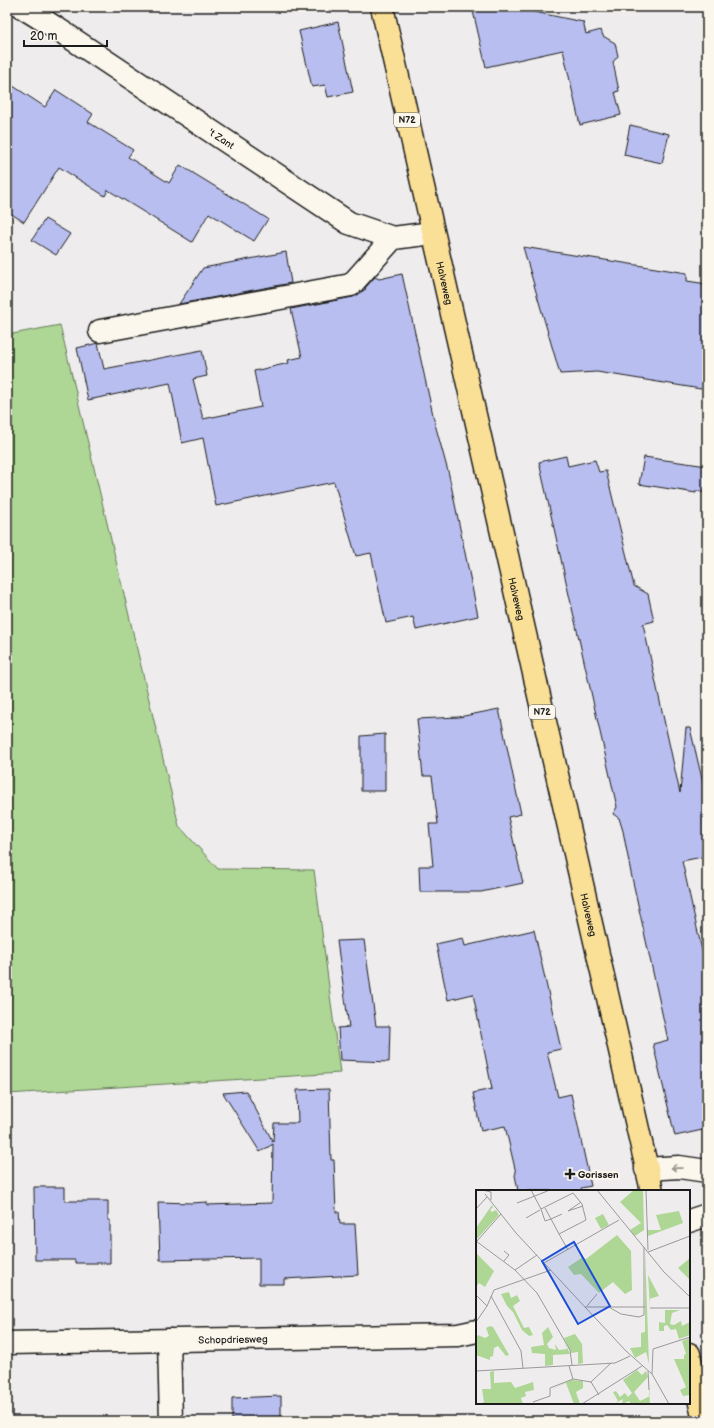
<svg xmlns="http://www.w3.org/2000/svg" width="714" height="1428" font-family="'Balsamiq Sans',sans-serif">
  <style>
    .green { fill: #aed795; stroke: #657a58 }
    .building { fill: #b8bff0; stroke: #1c1c1c }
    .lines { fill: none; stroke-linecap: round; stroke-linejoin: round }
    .minor-casing { stroke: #1c1c1c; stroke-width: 25 }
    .primary-casing { stroke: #1c1c1c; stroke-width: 25 }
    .minor { stroke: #fbf7ec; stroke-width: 22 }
    .primary { stroke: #fadf96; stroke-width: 22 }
    .oneway { stroke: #97948e }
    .poi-dot { fill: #1c1c1c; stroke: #fbf7ec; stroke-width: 1.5 }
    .labels { text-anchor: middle; stroke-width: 4; stroke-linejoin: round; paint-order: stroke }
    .shield { fill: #fbf7ec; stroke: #5f5e5a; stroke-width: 1 }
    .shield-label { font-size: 9px; font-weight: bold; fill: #1c1c1c }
    .street-label { font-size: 10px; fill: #1c1c1c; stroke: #fbf7ec }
    .poi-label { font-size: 10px; font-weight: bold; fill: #1c1c1c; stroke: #fbf7ec; text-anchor: start }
    .inset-road { fill: none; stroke: #9a9999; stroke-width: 1 }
    .view { fill: #1d4ed8; fill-opacity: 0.15; stroke: #1d4ed8; stroke-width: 2 }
    .inset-edge { fill: none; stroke: #1c1c1c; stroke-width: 2 }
  </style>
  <rect width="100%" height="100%" fill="#eeeced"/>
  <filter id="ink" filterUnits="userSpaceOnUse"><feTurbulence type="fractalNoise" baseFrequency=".025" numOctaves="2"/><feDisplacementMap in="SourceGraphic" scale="8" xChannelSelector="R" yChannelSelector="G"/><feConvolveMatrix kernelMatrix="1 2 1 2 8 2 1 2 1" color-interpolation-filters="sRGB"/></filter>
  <g filter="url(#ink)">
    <path class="green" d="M 60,325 L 179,826 L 218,869 L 314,870 L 340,1073 L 7,1094 L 7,335 Z"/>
    <path class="building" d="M 472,7 L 510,7 L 583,22 L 586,34 L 601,30 L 603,36 L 615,43 L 618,56 L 613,62 L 619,91 L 615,92 L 621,115 L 580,125 L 563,50 L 486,67 Z
      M 338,22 L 353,92 L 328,97 L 325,85 L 312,87 L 299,31 Z
      M 7,82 L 45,107 L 56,90 L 93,114 L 88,122 L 133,150 L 128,157 L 169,183 L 180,165 L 268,219 L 254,241 L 209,213 L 192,242 L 108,190 L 105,196 L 59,167 L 24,222 L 7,211 Z
      M 630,125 L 669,134 L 662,163 L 624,155 Z
      M 45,219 L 70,234 L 56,255 L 32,240 Z
      M 523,247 L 687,273 L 687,281 L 707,284 L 707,390 L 597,372 L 560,374 Z
      M 286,252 L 291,283 L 179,304 L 203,268 Z
      M 402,274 L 435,424 L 449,475 L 478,616 L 416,630 L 413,617 L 386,623 L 371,553 L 356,556 L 334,482 L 216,506 L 203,438 L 182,443 L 170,383 L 88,400 L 77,348 L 98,343 L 104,369 L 202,350 L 207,376 L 193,379 L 203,419 L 261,407 L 254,371 L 289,363 L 288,360 L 302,357 L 291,309 L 353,297 L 366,289 L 365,288 L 375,277 L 379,279 Z
      M 566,456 L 568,466 L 595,460 L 599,472 L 606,471 L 634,586 L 648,594 L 654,621 L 643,624 L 680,793 L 686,728 L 690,728 L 707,800 L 707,856 L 682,861 L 707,973 L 707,1129 L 675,1136 L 653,1044 L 668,1040 L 631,873 L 623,831 L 619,818 L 613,814 L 617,807 L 539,462 Z
      M 644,457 L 707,466 L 707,493 L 696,491 L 696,493 L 639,484 Z
      M 499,709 L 521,814 L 508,817 L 523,883 L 481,892 L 420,892 L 419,866 L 433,866 L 429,824 L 438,824 L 432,776 L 423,776 L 417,719 L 459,717 Z
      M 385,734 L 385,791 L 361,791 L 361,736 Z
      M 534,930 L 561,1049 L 547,1052 L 558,1097 L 571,1094 L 591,1186 L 581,1188 L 582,1191 L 518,1191 L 515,1175 L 516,1173 L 505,1126 L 481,1131 L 473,1093 L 492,1089 L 473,994 L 448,1000 L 436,944 L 463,938 L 465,946 Z
      M 364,940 L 376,1026 L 390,1026 L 389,1062 L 340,1060 L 338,1028 L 349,1027 L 337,941 Z
      M 329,1089 L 331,1160 L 334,1160 L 336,1212 L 339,1212 L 340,1224 L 355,1224 L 358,1275 L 284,1279 L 284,1284 L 259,1284 L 259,1258 L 160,1260 L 158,1202 L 191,1203 L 207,1202 L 207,1205 L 272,1203 L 273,1144 L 260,1152 L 223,1093 L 246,1091 L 273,1142 L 274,1123 L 298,1123 L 297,1090 Z
      M 34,1187 L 65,1187 L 65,1201 L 108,1201 L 108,1220 L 110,1220 L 110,1263 L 75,1263 L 75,1260 L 35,1260 Z
      M 281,1396 L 281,1421 L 232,1421 L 232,1398 Z"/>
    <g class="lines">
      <defs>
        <g id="minor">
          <path id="s1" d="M 22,7 L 56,28 L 349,223 L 393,238 L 433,233"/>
          <path d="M 100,331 L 351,285 L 393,238"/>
          <path d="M 646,1169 L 679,1167 L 707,1171"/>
          <path d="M 689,1221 L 707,1215"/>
          <path d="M 169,1340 L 171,1421"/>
          <path id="s2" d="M 7,1343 L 458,1335 L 477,1331"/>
        </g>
        <g id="primary">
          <path id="s3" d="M 382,7 L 652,1191"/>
          <path d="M 689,1354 L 704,1421"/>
        </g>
      </defs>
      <use href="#minor" class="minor-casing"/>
      <use href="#primary" class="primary-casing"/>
      <use href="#minor" class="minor"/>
      <use href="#primary" class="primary"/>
    </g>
    <defs><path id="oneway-shaft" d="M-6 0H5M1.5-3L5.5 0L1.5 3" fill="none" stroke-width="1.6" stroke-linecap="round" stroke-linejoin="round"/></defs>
    <use class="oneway" href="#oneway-shaft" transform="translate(677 1168) rotate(-179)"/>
  </g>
  <path class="poi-dot" d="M568 1168h4v4h4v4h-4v4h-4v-4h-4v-4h4z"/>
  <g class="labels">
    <g class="shield">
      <rect x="394" y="113" width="26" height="14" rx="3"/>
      <rect x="529" y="705" width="26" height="14" rx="3"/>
    </g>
    <g class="shield-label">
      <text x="407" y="123">N72</text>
      <text x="542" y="715">N72</text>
    </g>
    <g class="street-label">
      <text dy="4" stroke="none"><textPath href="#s1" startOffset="239">'t Zant</textPath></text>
      <text dy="4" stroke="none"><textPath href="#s3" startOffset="283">Halveweg</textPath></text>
      <text dy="4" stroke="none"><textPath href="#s3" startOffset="607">Halveweg</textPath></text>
      <text dy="4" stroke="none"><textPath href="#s3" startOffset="931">Halveweg</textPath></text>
      <text dy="4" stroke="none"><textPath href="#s2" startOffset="226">Schopdriesweg</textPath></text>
    </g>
    <g class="poi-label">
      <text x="578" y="1178">Gorissen</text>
    </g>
  </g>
  <g transform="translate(476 1190)">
    <rect width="214" height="214" fill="#eeeced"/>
    <path d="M 158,0 L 167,0 L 168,40 L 159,46 L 154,40 L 165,33 L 144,12 ZM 16,15 L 17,17 L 14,20 L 16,22 L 20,20 L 23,25 L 0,50 L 0,38 ZM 203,21 L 207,33 L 172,46 L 171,40 L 185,40 L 180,25 ZM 127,24 L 133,35 L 125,39 L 119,28 ZM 141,45 L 155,61 L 156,100 L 149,104 L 137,92 L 123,103 L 105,84 L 98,85 L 92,77 L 107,67 L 110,69 ZM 169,60 L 172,146 L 173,174 L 170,162 L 159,168 L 154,158 L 165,157 L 165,143 L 169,142 ZM 0,63 L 18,81 L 9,97 L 3,93 L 0,97 ZM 214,68 L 214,90 L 202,78 ZM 172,85 L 183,106 L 173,109 L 174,117 ZM 33,102 L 35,108 L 41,105 L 44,111 L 37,116 L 48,138 L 53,137 L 57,145 L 53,146 L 46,140 L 37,122 L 31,116 L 25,104 ZM 189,120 L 204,120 L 196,123 L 194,134 L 198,135 L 205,131 L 206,136 L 214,132 L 214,145 L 203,149 L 200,139 L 195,140 L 191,135 L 188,136 L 188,141 L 183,141 L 183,132 L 189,133 ZM 14,136 L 17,137 L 33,165 L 30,166 L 22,156 L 18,158 L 17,166 L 14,167 L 14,170 L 0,165 L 0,148 L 2,145 L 9,148 L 13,146 L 10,138 ZM 72,137 L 77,147 L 71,154 L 73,158 L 80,160 L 79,154 L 83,160 L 91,159 L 88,151 L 94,164 L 77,165 L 77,175 L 69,176 L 69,164 L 56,163 L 55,157 L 68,155 L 66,143 ZM 99,144 L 106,154 L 107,173 L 102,174 L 102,162 L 95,163 L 88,148 ZM 213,148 L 214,205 L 207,206 L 204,200 L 210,197 L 198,169 L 208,169 L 208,165 L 210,164 L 206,151 ZM 161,180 L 166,185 L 170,181 L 172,187 L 158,202 L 164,211 L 174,206 L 172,183 L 174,214 L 155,214 L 153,211 L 146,214 L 147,209 L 138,214 L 142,211 L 137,202 L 140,201 L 144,207 L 149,203 L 152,207 L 156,203 L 147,190 ZM 18,181 L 18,193 L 35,192 L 39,198 L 57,192 L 58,200 L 49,202 L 50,206 L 45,208 L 47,214 L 3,214 L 8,212 L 6,199 L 15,199 L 14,182 ZM 95,190 L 107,191 L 107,198 L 100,202 L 104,214 L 98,214 L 90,193 L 74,200 Z" fill="#aed795"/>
    <path class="inset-road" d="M 6,0 L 15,2 L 15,10M 55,0 L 65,19 L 97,3 L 106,14 L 110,30 L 83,44 L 92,60M 121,0 L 188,82 L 214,107M 170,0 L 172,60M 9,4 L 40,43 L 150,161 L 176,184 L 193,214M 41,13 L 74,0M 0,19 L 11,7M 65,19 L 69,31 L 75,29 L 69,18M 92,21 L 105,12M 92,21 L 107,16M 50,28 L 64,20M 83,44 L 75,29 L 86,24M 0,51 L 39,80 L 61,103 L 94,160 L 96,175M 1,51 L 25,24M 172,62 L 214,46M 28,71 L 33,65 L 28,61M 68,73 L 143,30M 39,80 L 61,65M 0,105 L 11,116M 15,106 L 45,161 L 47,178M 111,116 L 121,104M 131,116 L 145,124 L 163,127 L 168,125 L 168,57M 109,117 L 169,117M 174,118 L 214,118M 0,132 L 11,116 L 18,100 L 75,80M 93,176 L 97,189 L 115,192 L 123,205M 0,181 L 139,173 L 154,166M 172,181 L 173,200M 176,184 L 177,159 L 214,147M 115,192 L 135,173M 57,212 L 74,206 L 74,198 L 97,189M 106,214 L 166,176"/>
    <path class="view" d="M 98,52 L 134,116 L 102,134 L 66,71 Z"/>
    <rect width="214" height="214" class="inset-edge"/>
  </g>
  <rect width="714" height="1428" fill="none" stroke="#fbf7ec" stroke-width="24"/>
  <rect x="12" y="12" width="690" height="1404" fill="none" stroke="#1c1c1c" stroke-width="1.5" filter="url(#ink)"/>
  <path d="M24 40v6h83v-6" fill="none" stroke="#1c1c1c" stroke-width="2"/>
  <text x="30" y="40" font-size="12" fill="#1c1c1c" stroke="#fbf7ec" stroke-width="3" paint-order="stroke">20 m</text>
</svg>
